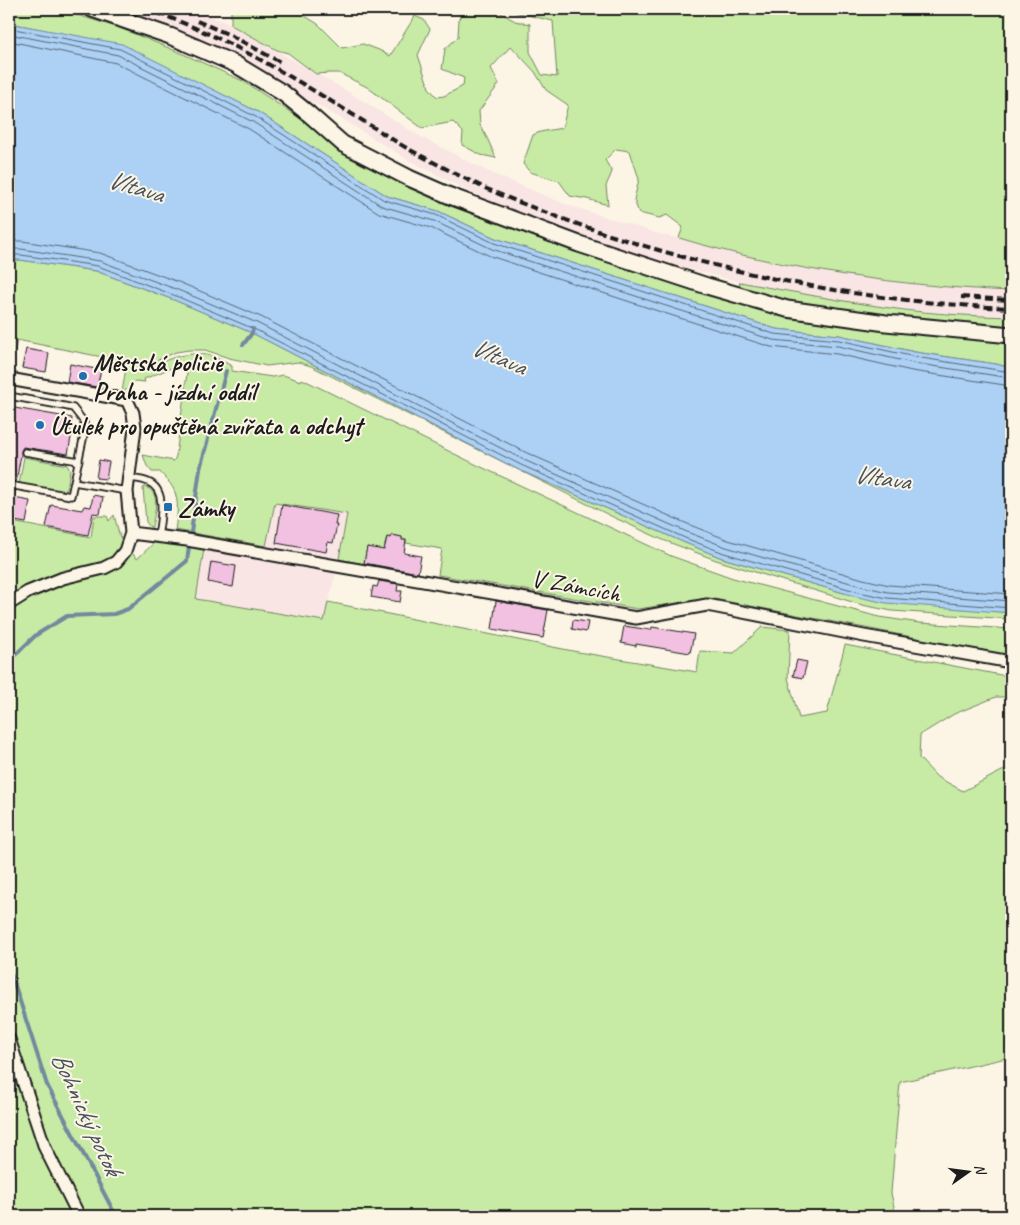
<svg xmlns="http://www.w3.org/2000/svg" width="1020" height="1225" font-family="Caveat,sans-serif">
  <style>
    .built { fill: #f9e5e4 }
    .green { fill: #c7eba5; stroke: #728460 }
    .water { fill: #acd1f5; stroke: #72899e }
    .lines { fill: none; stroke-linecap: round; stroke-linejoin: round }
    .shore { stroke: #566473; stroke-width: 1 }
    .stream { stroke: #72899e; stroke-width: 4 }
    .building { fill: #f2c1e1; stroke: #1c1c1c }
    .service-casing { stroke: #1c1c1c; stroke-width: 9 }
    .minor-casing { stroke: #1c1c1c; stroke-width: 15 }
    .secondary-casing { stroke: #1c1c1c; stroke-width: 19 }
    .service { stroke: #fcf5e5; stroke-width: 5.5 }
    .minor { stroke: #fcf5e5; stroke-width: 11 }
    .secondary { stroke: #fcf5e5; stroke-width: 15 }
    .rail { stroke: #1c1c1c; stroke-width: 4; stroke-dasharray: 8 4; stroke-linecap: butt }
    .poi-dot { fill: #1f6fb2; stroke: #fcf5e5; stroke-width: 2 }
    .labels { text-anchor: middle; stroke-width: 4; stroke-linejoin: round; paint-order: stroke }
    .poi-label { font-size: 25px; font-weight: bold; fill: #1c1c1c; stroke: #fcf5e5; text-anchor: start }
    .street-label { font-size: 25px; fill: #1c1c1c; stroke: #fcf5e5 }
    .water-label { font-size: 26px; font-style: italic; fill: #47525d; stroke: #fcf5e5 }
  </style>
  <rect width="100%" height="100%" fill="#fcf5e5"/>
  <filter id="ink" filterUnits="userSpaceOnUse"><feTurbulence type="fractalNoise" baseFrequency=".02" numOctaves="2"/><feDisplacementMap in="SourceGraphic" scale="10" xChannelSelector="R" yChannelSelector="G"/><feConvolveMatrix kernelMatrix="1 2 1 2 8 2 1 2 1" color-interpolation-filters="sRGB"/></filter>
  <g filter="url(#ink)">
    <path class="built" d="M 115,9 L 193,9 L 234,26 L 355,96 L 421,137 L 491,173 L 565,204 L 656,233 L 746,256 L 832,272 L 903,283 L 975,289 L 1011,291 L 1011,317 L 973,316 L 900,309 L 828,299 L 740,282 L 649,259 L 611,247 L 557,228 L 480,197 L 408,160 L 342,119 L 222,51 L 169,28 Z
      M 275,503 L 347,514 L 339,559 L 324,621 L 196,599 L 207,536 L 266,546 Z"/>
    <path class="green" d="M 9,9 L 74,14 L 120,28 L 181,53 L 243,81 L 304,121 L 363,163 L 405,186 L 446,204 L 576,252 L 704,294 L 803,320 L 1011,341 L 1011,368 L 996,364 L 915,352 L 839,335 L 776,329 L 495,238 L 438,211 L 387,196 L 258,112 L 122,45 L 9,23 Z
      M 231,9 L 305,9 L 305,16 L 318,24 L 342,48 L 363,44 L 379,50 L 390,56 L 415,16 L 424,20 L 430,29 L 418,55 L 429,88 L 437,97 L 444,96 L 463,86 L 464,78 L 442,69 L 445,49 L 458,37 L 459,19 L 463,9 L 489,9 L 496,10 L 515,21 L 530,24 L 530,52 L 542,75 L 557,77 L 553,21 L 501,9 L 1011,9 L 1011,291 C 900,286 786,270 679,238 L 683,227 L 667,215 L 659,218 L 639,213 L 634,200 L 639,179 L 630,151 L 616,149 L 605,160 L 612,172 L 606,186 L 608,205 L 587,199 L 570,196 L 559,181 L 530,172 L 523,164 L 533,135 L 540,132 L 562,128 L 568,105 L 546,90 L 535,72 L 511,46 L 491,68 L 499,84 L 479,111 L 480,125 L 488,140 L 496,158 L 481,155 L 462,145 L 463,132 L 453,122 L 422,128 L 367,87 L 339,73 L 329,73 L 316,74 L 288,53 L 277,50 L 231,25 Z
      M 9,260 L 20,260 L 96,271 L 174,300 L 252,333 L 519,470 L 683,542 L 722,558 L 858,597 L 1011,613 L 1011,619 L 892,611 L 862,605 L 716,560 L 663,540 L 615,518 L 311,366 L 298,362 L 267,366 L 229,358 L 205,350 L 189,350 L 176,352 L 154,362 L 155,365 C 174,356 194,350 214,357 C 220,359 226,363 232,366 L 232,371 L 272,377 L 283,375 L 301,381 L 302,379 L 477,465 L 671,556 L 733,578 L 879,617 L 920,623 L 1011,629 L 1011,656 L 709,598 L 638,609 L 438,575 L 442,549 L 406,543 L 406,540 L 402,540 L 402,537 L 392,535 L 391,538 L 387,537 L 384,550 L 367,547 L 364,564 L 339,559 L 347,514 L 275,503 L 266,546 L 175,530 C 177,516 180,501 173,488 C 170,482 164,477 160,472 L 152,472 L 147,466 L 143,455 L 174,461 L 176,456 L 187,373 L 181,364 L 144,379 L 145,382 L 135,381 L 126,390 L 122,392 L 127,362 L 17,340 L 14,355 L 9,354 Z
      M 740,282 C 792,292 845,302 897,309 C 935,314 973,316 1011,317 L 1011,328 L 813,307 L 779,301 L 738,290 Z
      M 24,457 L 67,465 L 70,470 L 67,489 L 61,492 L 19,484 Z
      M 145,487 C 162,492 154,514 152,527 L 150,527 L 146,522 L 143,488 Z
      M 114,515 L 120,537 L 137,559 L 155,542 L 204,549 L 196,599 L 324,621 L 328,602 L 578,652 L 697,672 L 700,651 L 734,653 L 762,627 L 790,630 L 788,678 L 799,718 L 827,713 L 845,645 L 1011,677 L 1011,697 L 996,697 L 954,714 L 920,735 L 919,758 L 937,777 L 963,791 L 1002,771 L 1011,769 L 1011,1057 L 900,1082 L 891,1193 L 896,1216 L 9,1216 L 9,524 L 11,524 L 12,522 L 91,537 L 94,516 L 107,516 L 109,521 Z"/>
    <path class="water" d="M 9,23 L 122,44 L 258,112 L 387,196 L 438,211 L 495,238 L 776,329 L 839,335 L 915,352 L 996,364 L 1011,368 L 1011,613 L 886,603 L 858,597 L 722,558 L 683,542 L 519,470 L 252,333 L 174,300 L 96,271 L 20,260 L 9,260 Z"/>
    <g class="lines">
      <path class="shore" d="M 9,28 L 120,49 L 256,117 L 384,200 L 436,215 L 494,243 L 774,334 L 839,340 L 915,357 L 1011,372
        M 9,34 L 118,55 L 253,122 L 382,206 L 434,221 L 492,249 L 663,305 L 773,340 L 838,346 L 913,363 L 1011,378
        M 9,41 L 116,63 L 249,129 L 379,213 L 431,228 L 490,256 L 661,312 L 771,347 L 837,354 L 912,371 L 1011,386
        M 9,241 L 22,241 L 100,253 L 181,283 L 261,317 L 527,453 L 690,525 L 728,540 L 863,579 L 889,585 L 1011,594
        M 9,249 L 21,249 L 100,261 L 178,290 L 257,323 L 524,460 L 687,532 L 726,547 L 861,586 L 888,592 L 1011,601
        M 9,255 L 21,255 L 98,266 L 176,296 L 254,329 L 521,465 L 685,538 L 724,553 L 859,592 L 887,598 L 1011,608"/>
      <path class="stream" d="M 243,345 L 252,333 L 253,329
        M 9,661 L 36,635 L 67,616 L 114,614 L 128,609 L 187,561 L 200,469 L 226,371
        M 9,967 L 47,1085 L 116,1216"/>
    </g>
    <path class="building" d="M 26,349 L 49,353 L 46,372 L 22,368 Z
      M 70,364 L 101,370 L 97,387 L 67,382 Z
      M 9,407 L 72,418 L 70,432 L 72,432 L 68,454 L 23,447 L 21,451 L 21,455 L 16,482 L 9,480 Z
      M 99,460 L 109,462 L 106,479 L 96,478 Z
      M 9,490 L 15,491 L 14,498 L 30,501 L 26,523 L 9,520 Z
      M 93,495 L 103,497 L 100,514 L 93,513 L 88,535 L 46,527 L 51,505 L 82,510 L 84,506 L 91,507 Z
      M 282,505 L 337,515 L 335,525 L 337,525 L 333,543 L 328,542 L 326,552 L 276,543 Z
      M 392,535 L 402,537 L 402,540 L 406,540 L 404,553 L 421,556 L 418,573 L 364,563 L 367,547 L 384,550 L 387,537 L 391,538 Z
      M 211,562 L 236,566 L 233,587 L 208,582 Z
      M 379,581 L 398,584 L 397,591 L 402,591 L 400,602 L 371,597 L 373,586 L 377,587 Z
      M 496,601 L 548,610 L 543,638 L 492,629 Z
      M 573,620 L 588,622 L 586,632 L 572,629 Z
      M 624,626 L 651,630 L 652,627 L 694,634 L 690,653 L 636,644 L 636,646 L 621,643 Z
      M 797,660 L 807,662 L 803,678 L 793,676 Z"/>
    <g class="lines">
      <defs>
        <path id="service" d="M 9,396 L 64,406 L 73,408 L 84,422 L 84,435 L 71,496 L 9,485
          M 25,452 L 79,461
          M 128,478 C 135,479 142,479 148,482 C 168,490 160,520 158,537
          M 74,482 L 127,491"/>
        <path id="minor" d="M 9,379 L 127,400 L 133,413 L 135,428 L 127,491 L 131,533 L 125,551 L 116,562 L 104,568 L 63,578 L 28,592 L 9,604
          M 131,533 L 187,540 L 636,618 L 707,605 L 864,636 L 1011,662
          M 9,1039 L 45,1148 L 79,1216"/>
        <path id="secondary" d="M 92,9 L 170,36 L 235,64 L 283,93 L 309,114 L 343,144 L 409,178 L 450,196 L 579,244 L 707,286 L 787,309 L 886,323 L 1011,335"/>
      </defs>
      <use href="#service" class="service-casing"/>
      <use href="#minor" class="minor-casing"/>
      <use href="#secondary" class="secondary-casing"/>
      <use href="#service" class="service"/>
      <use href="#minor" class="minor"/>
      <use href="#secondary" class="secondary"/>
      <path class="rail" d="M 146,9 C 196,26 243,49 289,76 C 320,94 350,113 381,132 C 392,139 404,147 416,153 C 439,165 463,178 487,189 C 652,259 832,301 1011,308
        M 197,21 L 230,35 L 282,63
        M 961,297 L 1011,300"/>
    </g>
  </g>
  <g class="poi-dot">
    <circle cx="83" cy="376" r="5"/>
    <circle cx="40" cy="425" r="5"/>
    <rect x="163" y="502" width="10" height="10" rx="2.5"/>
  </g>
  <g class="labels">
    <g class="poi-label">
      <text x="93" y="371">Městská policie<tspan x="93" dy="29">Praha - jízdní oddíl</tspan></text>
      <text x="50" y="434">Útulek pro opuštěná zvířata a odchyt</text>
      <text x="178" y="516">Zámky</text>
    </g>
    <g class="street-label">
      <text transform="translate(576 585) rotate(10)" y="9">V Zámcích</text>
    </g>
    <g class="water-label">
      <text transform="translate(136 186) rotate(17)" y="9">Vltava</text>
      <text transform="translate(499 356) rotate(23)" y="9">Vltava</text>
      <text transform="translate(882 477) rotate(8)" y="9">Vltava</text>
      <text transform="translate(87 1113) rotate(65)" y="9">Bohnický potok</text>
    </g>
  </g>
  <rect width="1020" height="1225" fill="none" stroke="#fcf5e5" stroke-width="30"/>
  <rect x="15" y="15" width="990" height="1195" fill="none" stroke="#1c1c1c" stroke-width="2" filter="url(#ink)"/>
  <g transform="translate(968 1172) rotate(76)" stroke="#fcf5e5" stroke-width="4" paint-order="stroke">
  <path d="M0-4L9 19L0 12L-9 19Z" fill="#1c1c1c"/>
  <text y="-8" font-size="14" font-weight="bold" text-anchor="middle" fill="#1c1c1c">N</text>
  </g>
</svg>
